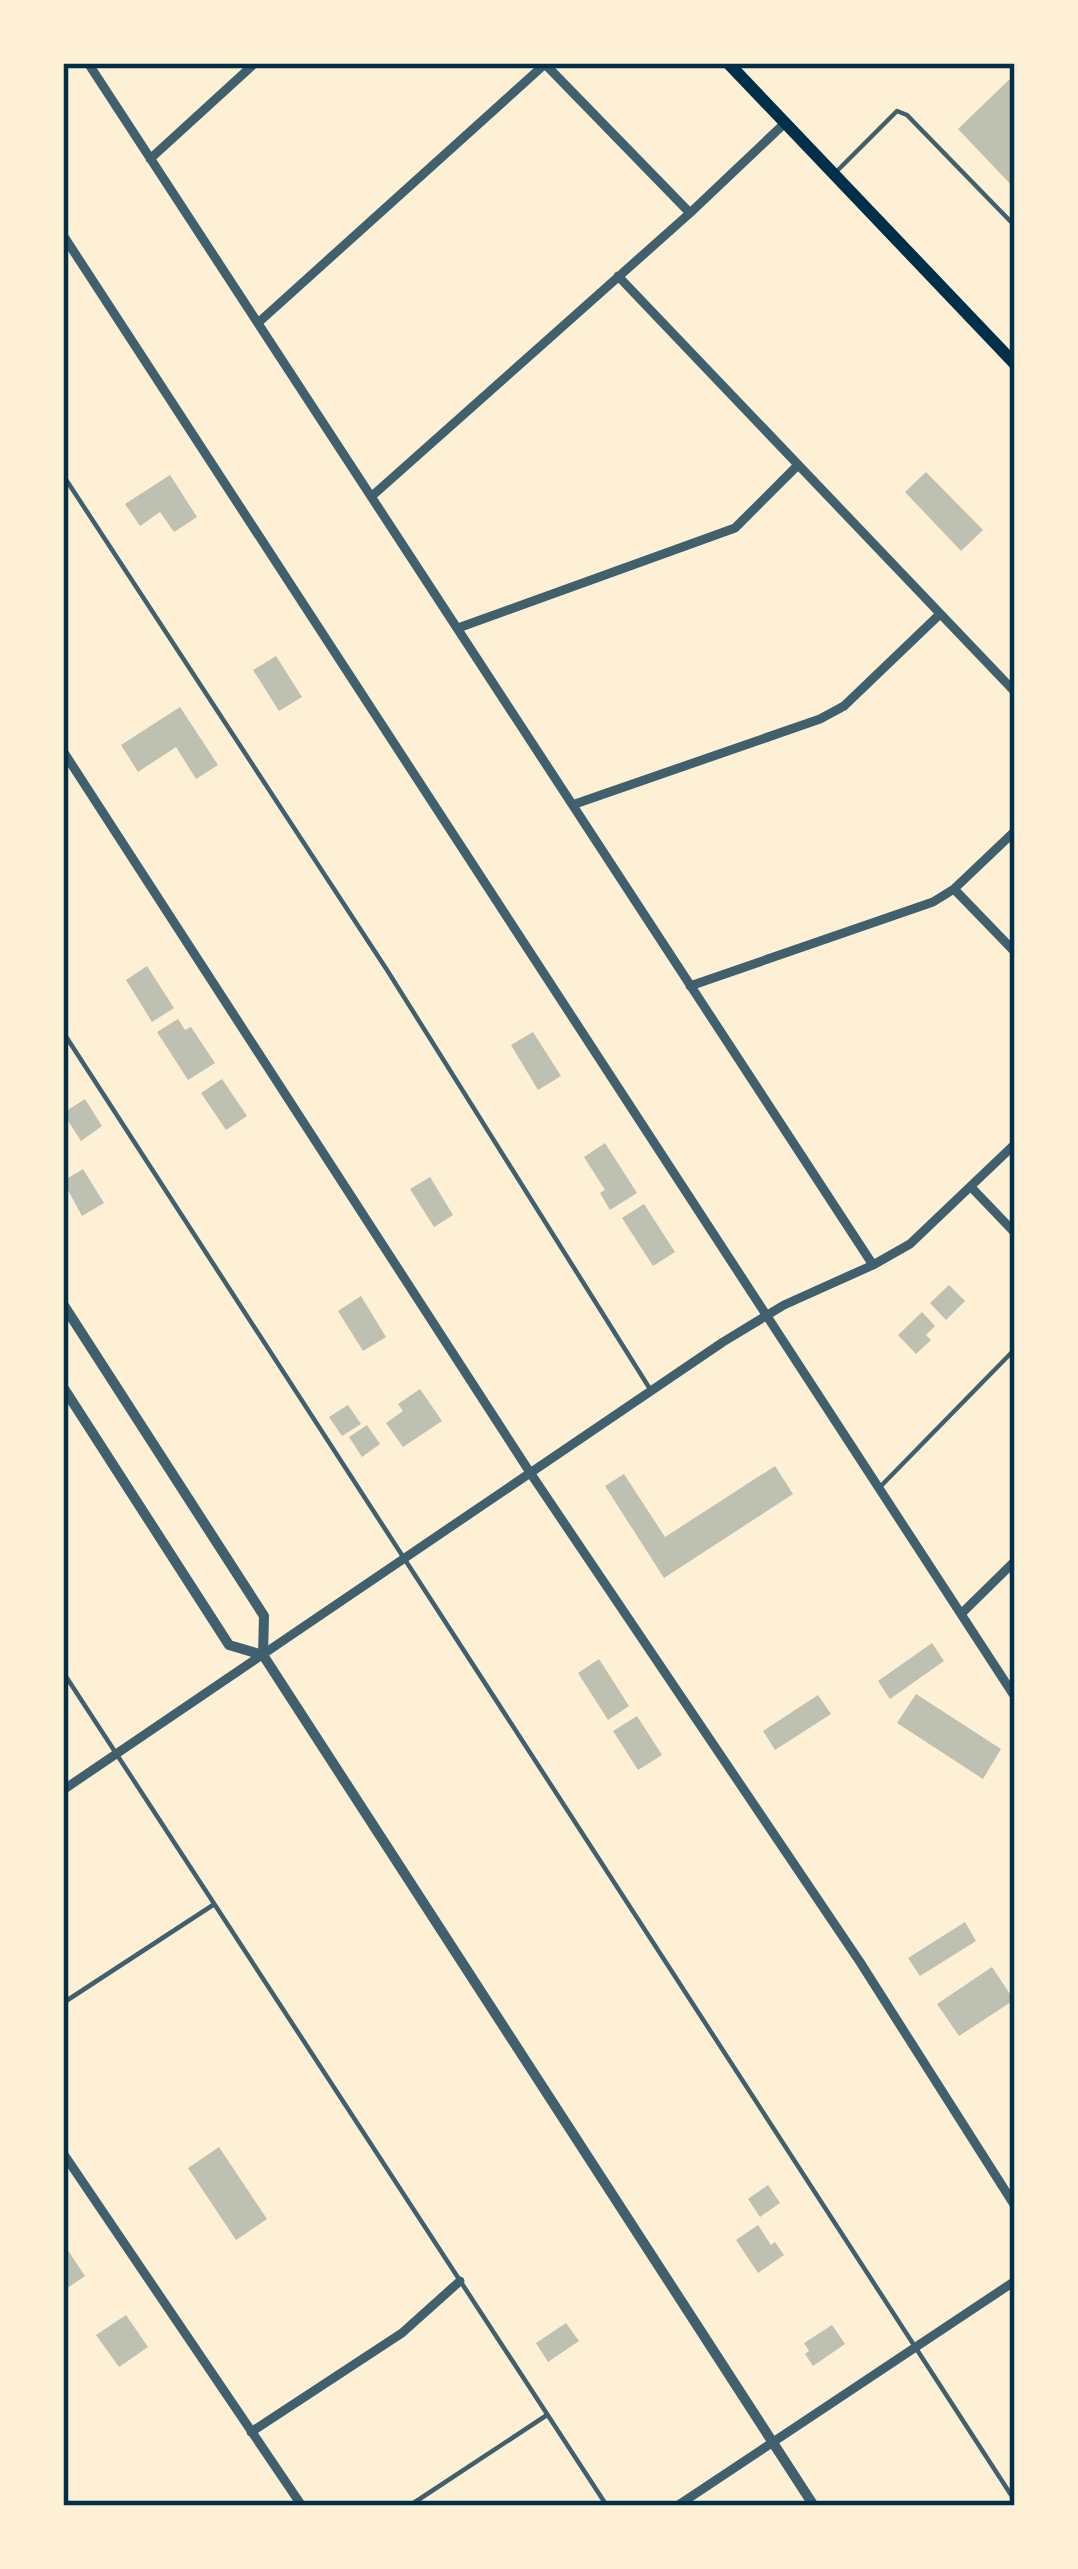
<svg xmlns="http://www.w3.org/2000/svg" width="1078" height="2569" font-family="Helvetica,sans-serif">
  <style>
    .building { fill: #bec0b2 }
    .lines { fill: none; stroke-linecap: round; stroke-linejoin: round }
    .service { stroke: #3f606c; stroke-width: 4.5 }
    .minor { stroke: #3f606c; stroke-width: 9 }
    .tertiary { stroke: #3f606c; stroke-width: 10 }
    .secondary { stroke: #003049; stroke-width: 12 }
    .neatline { fill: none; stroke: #003049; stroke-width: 4.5 }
  </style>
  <rect width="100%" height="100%" fill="#fdf0d5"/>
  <path class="building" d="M 1015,74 L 1015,189 L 958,129 Z
    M 926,472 L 983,530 L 961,551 L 905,492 Z
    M 170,475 L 197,517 L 174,532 L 160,512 L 140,526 L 125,504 Z
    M 276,656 L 302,697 L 279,711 L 253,670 Z
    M 180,707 L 218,765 L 196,779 L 176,747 L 138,772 L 121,745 Z
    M 147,966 L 174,1008 L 152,1022 L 126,980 Z
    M 178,1019 L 185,1030 L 191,1027 L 215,1063 L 188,1080 L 157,1032 Z
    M 533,1032 L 561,1076 L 538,1090 L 511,1045 Z
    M 222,1079 L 247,1116 L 226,1130 L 201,1093 Z
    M 85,1099 L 102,1126 L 81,1141 L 63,1113 Z
    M 605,1143 L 637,1193 L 610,1210 L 600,1193 L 605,1190 L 584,1157 Z
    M 83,1169 L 104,1203 L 82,1216 L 63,1181 Z
    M 430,1177 L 453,1215 L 434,1227 L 410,1189 Z
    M 644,1204 L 675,1252 L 653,1266 L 622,1218 Z
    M 949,1285 L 965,1301 L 946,1320 L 930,1303 Z
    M 361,1296 L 386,1337 L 363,1351 L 338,1311 Z
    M 922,1312 L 935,1326 L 926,1335 L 931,1340 L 916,1354 L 898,1335 Z
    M 420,1389 L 442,1421 L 403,1447 L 386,1423 L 403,1411 L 398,1404 Z
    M 348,1405 L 361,1424 L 342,1436 L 329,1417 Z
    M 367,1425 L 380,1444 L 362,1457 L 349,1437 Z
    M 775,1466 L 793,1494 L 664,1578 L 605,1486 L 624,1474 L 665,1537 Z
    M 932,1643 L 944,1661 L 890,1699 L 878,1681 Z
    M 599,1659 L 629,1706 L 608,1720 L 578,1673 Z
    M 916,1694 L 1001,1749 L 983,1779 L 897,1723 Z
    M 818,1695 L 831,1714 L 775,1750 L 763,1731 Z
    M 637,1716 L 662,1755 L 638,1770 L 613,1731 Z
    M 965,1922 L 976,1941 L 920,1976 L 908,1958 Z
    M 992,1967 L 1014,2000 L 959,2036 L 937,2004 Z
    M 219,2147 L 267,2219 L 236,2240 L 188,2168 Z
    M 768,2185 L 780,2203 L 760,2217 L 748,2199 Z
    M 758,2225 L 771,2245 L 775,2242 L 784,2255 L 758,2273 L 736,2240 Z
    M 63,2243 L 85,2276 L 63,2291 Z
    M 126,2315 L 148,2347 L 119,2367 L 96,2335 Z
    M 566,2323 L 579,2341 L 548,2362 L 536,2343 Z
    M 832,2325 L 845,2344 L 813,2366 L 805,2354 L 809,2351 L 804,2343 Z"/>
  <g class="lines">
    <path class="service" d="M 837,171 L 897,111 L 907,115 L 1015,226
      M 63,475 L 387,970 L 650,1389
      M 63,1032 L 1015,2501
      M 880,1487 L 1015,1349
      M 63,1672 L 607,2506
      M 63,2003 L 213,1905
      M 409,2506 L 547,2415"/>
    <path class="minor" d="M 88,63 L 873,1265
      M 544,63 L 690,213
      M 150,159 L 255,63
      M 63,235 L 1015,1697
      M 618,276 L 1015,692
      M 259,322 L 545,64
      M 372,496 L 690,213 L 785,123
      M 458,628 L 735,528 L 798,465
      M 63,751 L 531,1474 L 860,1962 L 1015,2206
      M 575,804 L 820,719 L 844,706 L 940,614
      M 954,889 L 1015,952
      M 690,986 L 933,902 L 954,889 L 1015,831
      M 971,1187 L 1015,1233
      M 961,1614 L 1015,1561
      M 63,1790 L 723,1342 L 784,1305 L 873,1265 L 910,1244 L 1015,1144
      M 63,2153 L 302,2506
      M 251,2432 L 402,2333 L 460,2281
      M 677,2506 L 1015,2281"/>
    <path class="tertiary" d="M 63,1304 L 264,1616 L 263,1655 L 814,2506
      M 63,1387 L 229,1645 L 263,1655"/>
    <path class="secondary" d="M 728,63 L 1015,364"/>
  </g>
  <rect width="1078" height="2569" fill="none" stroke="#fdf0d5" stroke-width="132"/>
  <rect x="66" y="66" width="946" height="2437" class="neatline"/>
</svg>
